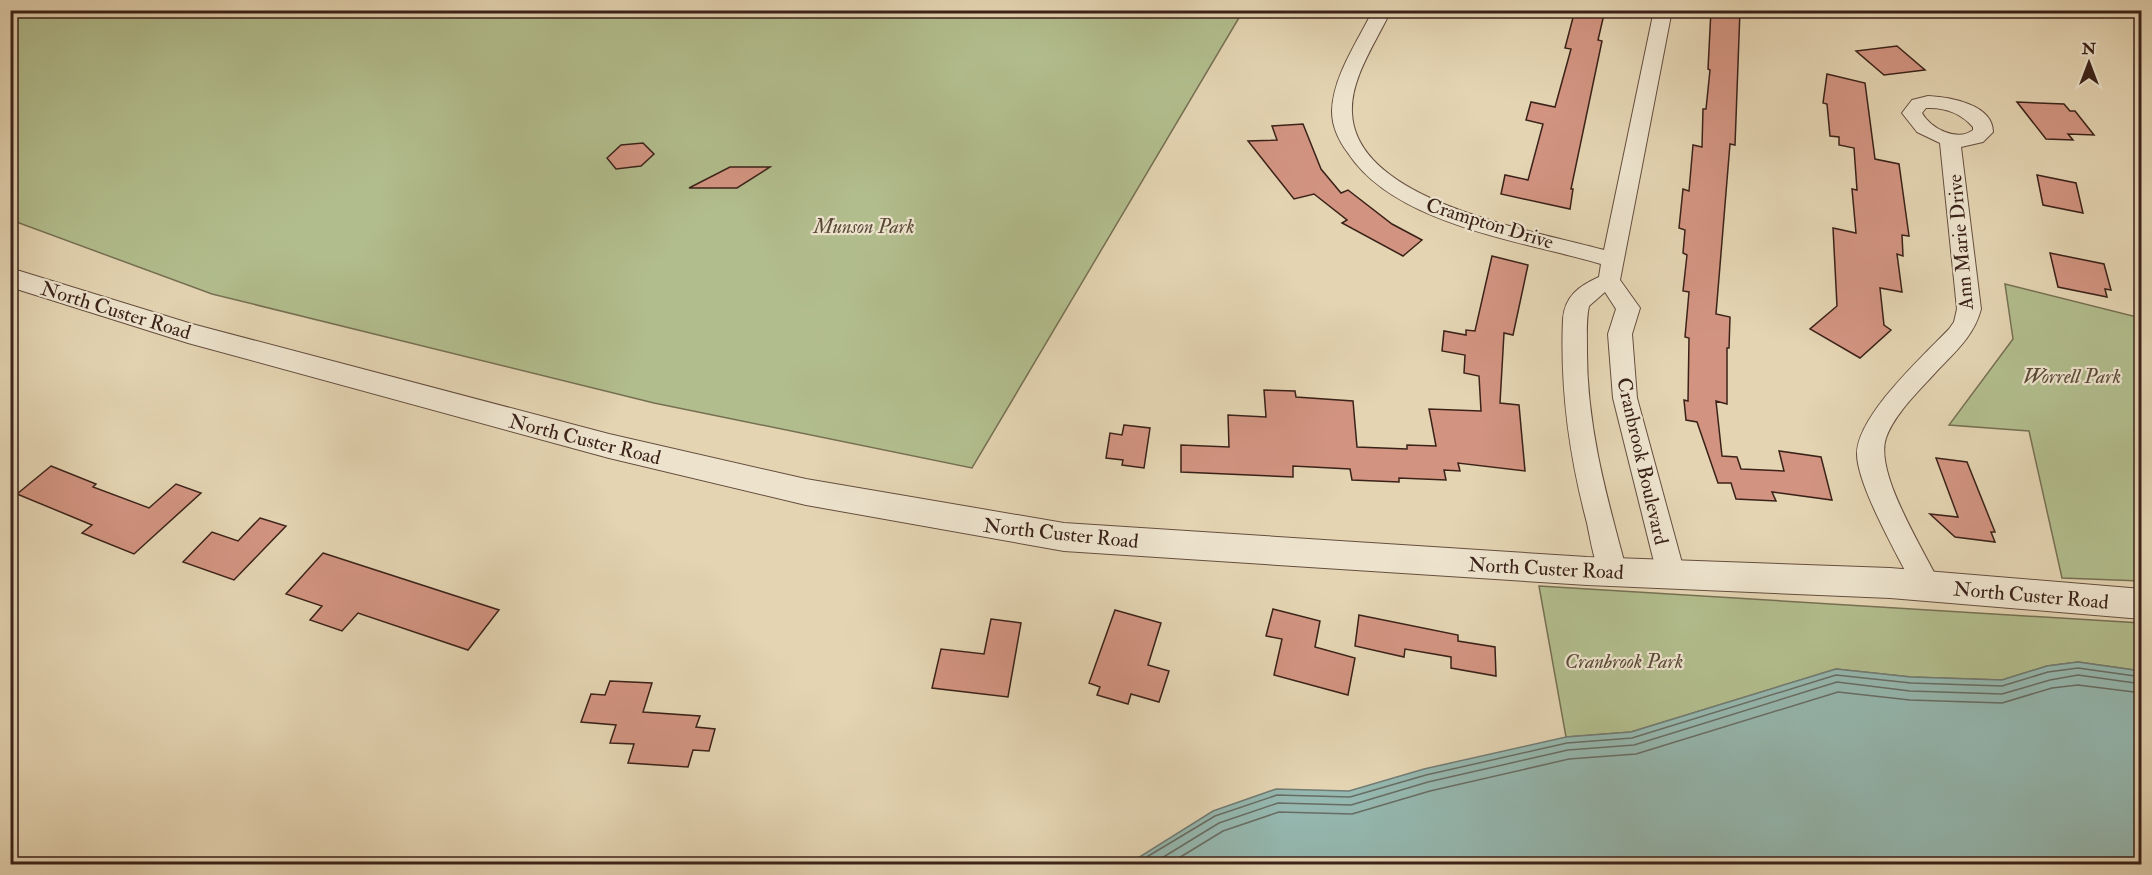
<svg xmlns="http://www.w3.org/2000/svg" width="2152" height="875" font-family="'IM FELL Double Pica',serif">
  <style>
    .green { fill: #b2bd8d; stroke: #767053; stroke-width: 1.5 }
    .water { fill: #95b8b0; stroke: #717c74; stroke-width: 1.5 }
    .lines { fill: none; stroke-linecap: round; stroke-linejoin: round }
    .shore { stroke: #686d64; stroke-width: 1.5 }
    .building { fill: #d29481; stroke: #3b2219; stroke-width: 1.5 }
    .minor-casing { stroke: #654e3f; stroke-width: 2 }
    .tertiary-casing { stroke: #654e3f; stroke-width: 2 }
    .minor { fill: #ede3cd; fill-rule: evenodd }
    .tertiary { fill: #ede3cd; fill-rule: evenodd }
    .labels { text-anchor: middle; stroke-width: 4.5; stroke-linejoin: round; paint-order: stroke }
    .street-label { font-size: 20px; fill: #3b2219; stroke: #ede3cd }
    .park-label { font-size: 20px; font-style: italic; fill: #594936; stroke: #ede3cd }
  </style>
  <rect width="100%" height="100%" fill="#e4d4b2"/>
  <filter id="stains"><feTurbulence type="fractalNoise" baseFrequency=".00333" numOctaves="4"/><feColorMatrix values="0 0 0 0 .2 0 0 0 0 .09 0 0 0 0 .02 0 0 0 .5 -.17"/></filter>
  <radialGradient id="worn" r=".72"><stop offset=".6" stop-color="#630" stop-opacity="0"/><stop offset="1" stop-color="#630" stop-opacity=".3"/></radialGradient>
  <path class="green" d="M 10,11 L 1243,11 L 972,468 L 654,403 L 212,294 L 11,220 Z
    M 2005,284 L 2141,318 L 2141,581 L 2062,578 L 2029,431 L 1949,425 L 2013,339 Z
    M 1539,586 L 2141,623 L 2141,671 L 2078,662 L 2047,666 L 2002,680 L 1911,677 L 1836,669 L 1631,732 L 1566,737 Z"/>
  <path class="water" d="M 2078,662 L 2141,671 L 2141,864 L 1111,864 L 1138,858 L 1213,811 L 1276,789 L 1349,791 L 1424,769 L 1566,737 L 1631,732 L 1836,669 L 1911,677 L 2002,680 L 2047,666 Z"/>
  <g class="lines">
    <path class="shore" d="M 1135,864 L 1215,816 L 1277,795 L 1350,797 L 1426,775 L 1567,743 L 1632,738 L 1836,675 L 1911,683 L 2002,686 L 2048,672 L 2078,668 L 2142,677
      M 1152,864 L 1219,823 L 1278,803 L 1351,805 L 1428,782 L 1568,750 L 1634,745 L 1837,682 L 1910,691 L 2002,694 L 2050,680 L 2078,675 L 2142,684
      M 1169,864 L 1223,831 L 1279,812 L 1352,814 L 1430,791 L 1569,759 L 1636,754 L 1838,692 L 1910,700 L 2002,703 L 2052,688 L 2078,685 L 2142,693"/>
  </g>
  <path class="building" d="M 1575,10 L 1605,10 L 1598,40 L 1602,41 L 1571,189 L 1573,189 L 1570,209 L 1501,194 L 1505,175 L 1528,180 L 1543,124 L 1526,120 L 1531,102 L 1555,107 L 1571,49 L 1565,48 Z
    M 1711,10 L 1740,10 L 1735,145 L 1730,144 L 1716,314 L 1730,317 L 1729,348 L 1727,348 L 1727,404 L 1716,401 L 1722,456 L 1737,457 L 1741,469 L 1784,471 L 1779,451 L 1821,457 L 1832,500 L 1772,492 L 1776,501 L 1736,499 L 1731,483 L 1718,483 L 1697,422 L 1686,420 L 1684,400 L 1688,401 L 1689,338 L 1685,337 L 1689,292 L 1683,291 L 1687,255 L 1683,253 L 1685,230 L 1679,228 L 1683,189 L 1689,191 L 1693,145 L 1702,147 L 1703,109 L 1706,109 L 1710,70 L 1708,69 Z
    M 1897,46 L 1925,70 L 1884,75 L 1856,51 Z
    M 1827,74 L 1865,83 L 1875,159 L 1899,164 L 1909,236 L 1902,235 L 1903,256 L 1897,254 L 1902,292 L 1880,288 L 1884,325 L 1891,330 L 1860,358 L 1810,329 L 1837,306 L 1833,228 L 1856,233 L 1852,189 L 1857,190 L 1854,148 L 1839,145 L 1839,137 L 1830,136 L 1827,104 L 1823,103 Z
    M 2017,102 L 2064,104 L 2070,111 L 2075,111 L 2094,135 L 2068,134 L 2073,140 L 2046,139 Z
    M 1303,124 L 1321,169 L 1341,193 L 1348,190 L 1392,224 L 1422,240 L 1403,256 L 1342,223 L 1347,220 L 1314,194 L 1294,199 L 1248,141 L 1277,140 L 1272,126 Z
    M 643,143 L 654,154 L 641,166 L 616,169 L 607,158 L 621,145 Z
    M 730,167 L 770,167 L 737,188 L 689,188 Z
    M 2037,175 L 2076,183 L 2083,213 L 2043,205 Z
    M 2050,253 L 2104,264 L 2111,290 L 2105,289 L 2107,297 L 2058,287 Z
    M 1492,256 L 1528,265 L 1513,335 L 1504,333 L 1500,403 L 1519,405 L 1525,471 L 1458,463 L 1460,471 L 1444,470 L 1446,480 L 1399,478 L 1399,482 L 1352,480 L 1350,469 L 1293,466 L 1293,477 L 1181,472 L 1181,445 L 1229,447 L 1228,415 L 1266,417 L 1264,390 L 1295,391 L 1296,397 L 1353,401 L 1357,447 L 1407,449 L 1407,445 L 1436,446 L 1429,409 L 1481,411 L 1479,376 L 1464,373 L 1465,355 L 1442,351 L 1444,331 L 1466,335 L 1466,330 L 1475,331 Z
    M 1124,425 L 1150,428 L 1144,468 L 1122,465 L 1123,460 L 1106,458 L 1110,433 L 1122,435 Z
    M 1936,458 L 1967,462 L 1995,532 L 1991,532 L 1995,542 L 1955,537 L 1930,514 L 1958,517 Z
    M 51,466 L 96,484 L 93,487 L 149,508 L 176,484 L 201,493 L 134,554 L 82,533 L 92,525 L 17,494 Z
    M 260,518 L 286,526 L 234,580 L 183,562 L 212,532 L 238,541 Z
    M 323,553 L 499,610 L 468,650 L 358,613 L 342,631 L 310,620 L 322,606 L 286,594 Z
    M 1273,609 L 1320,621 L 1315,647 L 1355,658 L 1348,695 L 1274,675 L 1282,639 L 1266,636 Z
    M 1115,610 L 1161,623 L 1148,665 L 1169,671 L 1159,702 L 1131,694 L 1128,704 L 1097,695 L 1100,687 L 1089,683 Z
    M 1359,615 L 1458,635 L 1458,641 L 1495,647 L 1496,676 L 1451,668 L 1451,657 L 1405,649 L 1404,657 L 1355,646 Z
    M 991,619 L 1021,623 L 1008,697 L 932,688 L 941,649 L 984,654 Z
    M 610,681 L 652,683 L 643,712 L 700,716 L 696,727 L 715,729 L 709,751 L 693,750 L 688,767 L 628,763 L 634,744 L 610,743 L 616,725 L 581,722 L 591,694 L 605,695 Z"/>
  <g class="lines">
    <defs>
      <path id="minor" d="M 1373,10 L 1391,10 C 1377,41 1350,78 1352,113 C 1356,203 1537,231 1604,250 L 1654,10 L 1672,10 L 1620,280 L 1640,308 L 1632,334 L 1637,398 L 1685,574 L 1681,582 L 1671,586 L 1661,582 L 1657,574 L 1613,398 L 1608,334 L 1616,309 L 1605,292 L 1589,306 C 1586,320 1587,333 1587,347 C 1586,425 1607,498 1627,572 L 1623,580 L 1613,584 L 1603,580 C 1594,563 1591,542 1587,523 C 1569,455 1560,389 1563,319 C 1565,296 1579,286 1599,277 L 1601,264 C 1523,241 1395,225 1348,153 C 1339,141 1332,127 1332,111 C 1333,76 1358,41 1373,10 Z
        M 1928,96 C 1949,97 1993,104 1993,132 L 1983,142 L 1961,147 L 1981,309 C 1974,336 1955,352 1936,372 C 1919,391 1895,413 1886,438 C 1874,473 1925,552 1941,586 L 1937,594 L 1927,598 L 1917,594 L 1913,586 C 1898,556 1857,485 1857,454 C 1857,416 1923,356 1949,329 L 1954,322 L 1957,309 L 1940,143 L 1917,132 L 1902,113 L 1912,100 ZM 1926,108 C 1944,107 1961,113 1973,127 L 1973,130 C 1958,142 1931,129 1922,113 Z"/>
      <path id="tertiary" d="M 10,268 L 192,324 L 609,434 L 806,479 L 1064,523 L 1587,557 L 1890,568 L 2142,589 L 2142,619 L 1890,598 L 1587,585 L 1064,551 L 806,505 L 609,458 L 188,343 L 10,287 Z"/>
    </defs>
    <use href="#minor" class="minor-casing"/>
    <use href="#tertiary" class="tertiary-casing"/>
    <use href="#minor" class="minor"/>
    <use href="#tertiary" class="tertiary"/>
  </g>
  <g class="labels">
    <g class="street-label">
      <text transform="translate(1490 223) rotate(17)" y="7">Crampton Drive</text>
      <text transform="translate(1960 242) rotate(-95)" y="7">Ann Marie Drive</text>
      <text transform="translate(116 310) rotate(17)" y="7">North Custer Road</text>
      <text transform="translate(585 439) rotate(14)" y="7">North Custer Road</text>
      <text transform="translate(1643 461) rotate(77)" y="7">Cranbrook Boulevard</text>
      <text transform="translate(1061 533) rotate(6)" y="7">North Custer Road</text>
      <text transform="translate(1546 568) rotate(3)" y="7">North Custer Road</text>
      <text transform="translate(2031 595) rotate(5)" y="7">North Custer Road</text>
    </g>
    <g class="park-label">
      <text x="864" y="233">Munson Park</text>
      <text x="2072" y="383">Worrell Park</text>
      <text x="1624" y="668">Cranbrook Park</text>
    </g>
  </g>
  <rect width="2152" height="875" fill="none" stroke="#e4d4b2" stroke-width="36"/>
  <rect x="12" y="12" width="2128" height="851" fill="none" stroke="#3b2219" stroke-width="3"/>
  <rect x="18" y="18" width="2116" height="839" fill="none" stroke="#3b2219" stroke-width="1.5"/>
  <g transform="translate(2089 63)" stroke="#ede3cd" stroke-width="4.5" paint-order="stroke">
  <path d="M0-4.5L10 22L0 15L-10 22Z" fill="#3b2219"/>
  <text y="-9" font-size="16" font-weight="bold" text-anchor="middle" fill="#3b2219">N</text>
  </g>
  <rect width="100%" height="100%" filter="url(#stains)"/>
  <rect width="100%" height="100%" fill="url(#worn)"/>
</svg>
